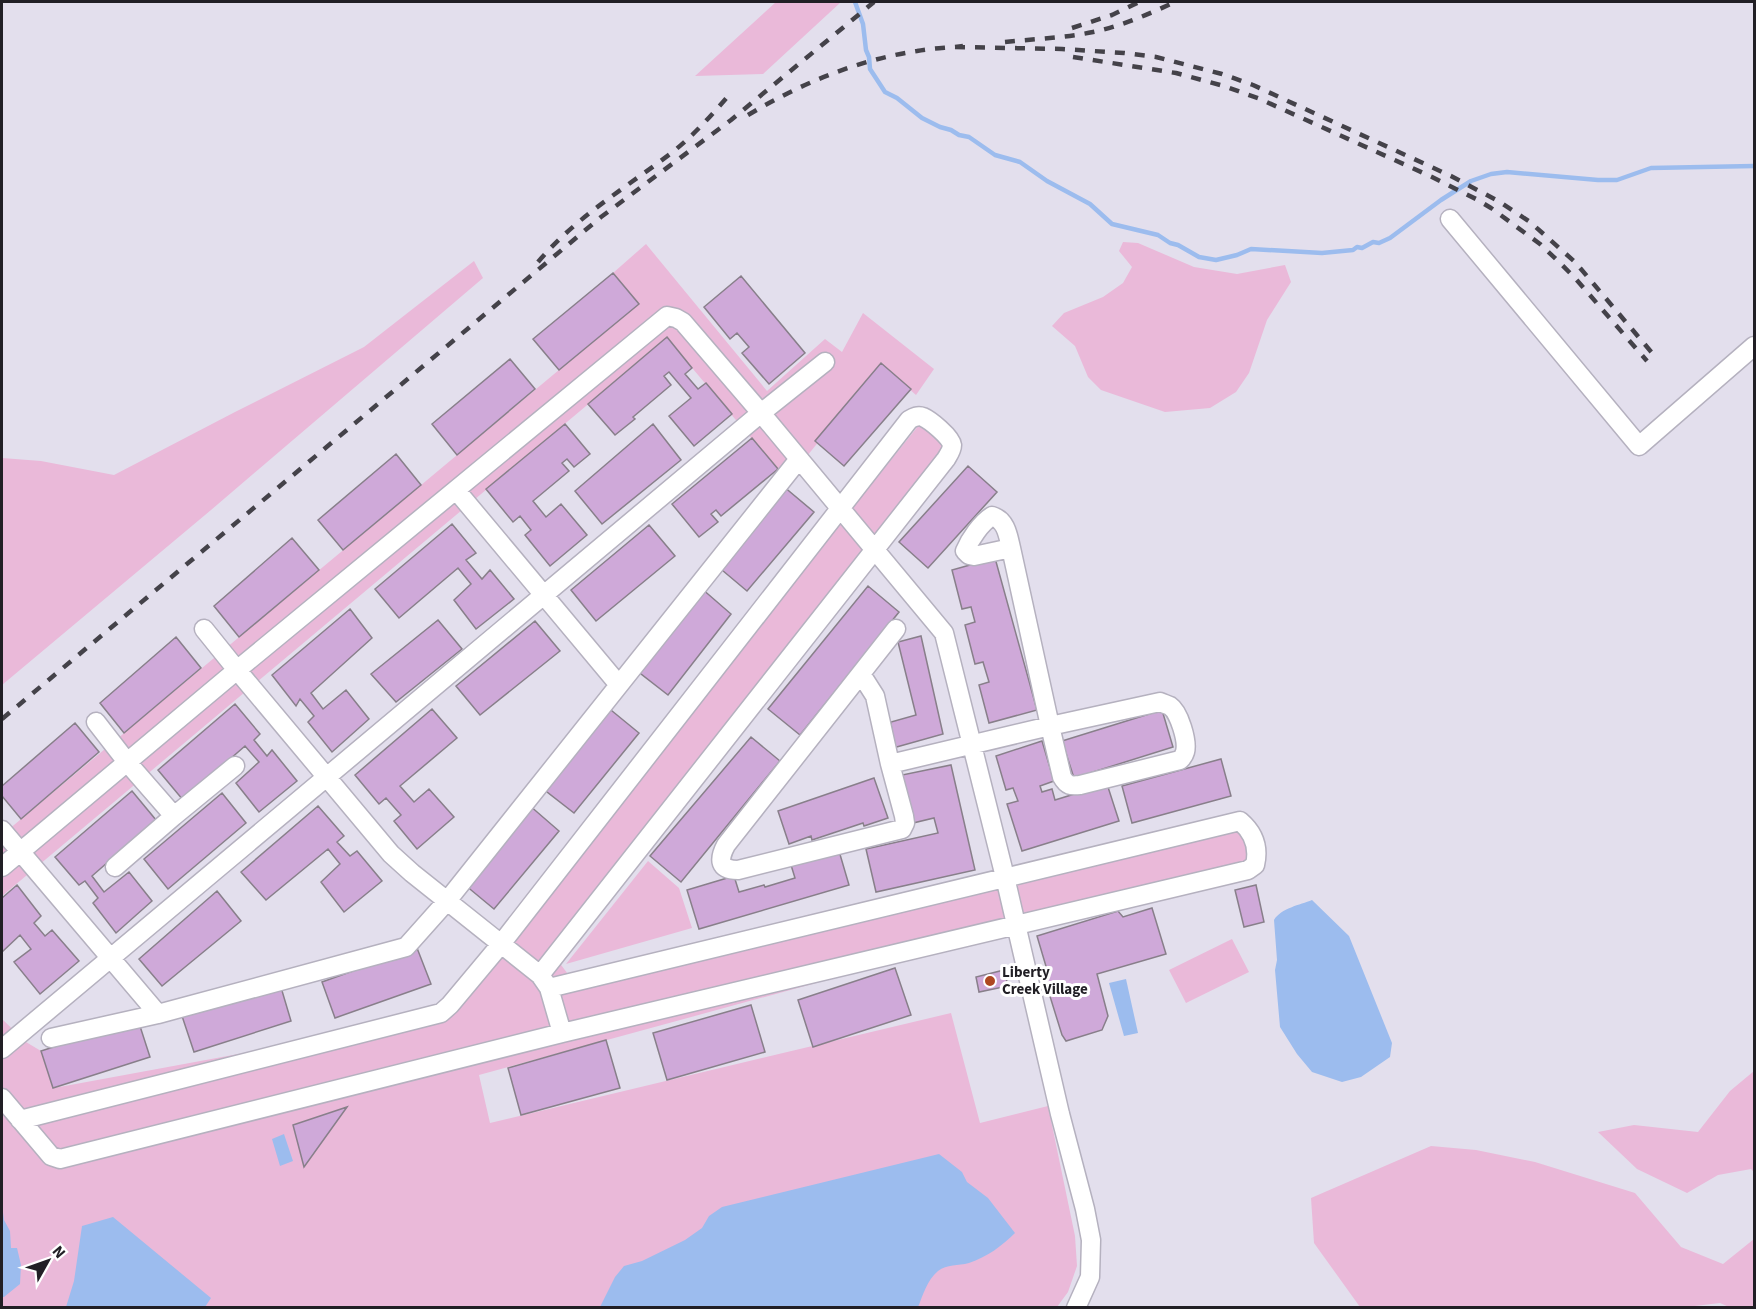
<svg xmlns="http://www.w3.org/2000/svg" width="1756" height="1309" font-family="'Source Sans 3',sans-serif">
  <style>
    .green { fill: #eab9d9 }
    .water { fill: #9cbcee }
    .lines { fill: none; stroke-linecap: round; stroke-linejoin: round }
    .stream { stroke: #9cbcee; stroke-width: 4.5 }
    .building { fill: #cfa9d9; stroke: #887f8a; stroke-width: 1.5 }
    .minor-casing { stroke: #b5b1bf; stroke-width: 21 }
    .minor { stroke: #fff; stroke-width: 18 }
    .rail { stroke: #444249; stroke-width: 4.5; stroke-dasharray: 10 10; stroke-linecap: butt }
    .poi-dot { fill: #ae4721; stroke: #fff; stroke-width: 2 }
    .labels { text-anchor: middle; stroke-width: 6; stroke-linejoin: round; paint-order: stroke }
    .poi-label { font-size: 15px; font-weight: bold; fill: #211f25; stroke: #fff; text-anchor: start }
  </style>
  <rect width="100%" height="100%" fill="#e3dfed"/>
  <path class="green" d="M 776,2 L 841,2 L 763,74 L 695,76 Z
    M 1123,242 L 1138,243 L 1194,267 L 1237,274 L 1285,265 L 1291,282 L 1267,320 L 1249,373 L 1236,392 L 1210,408 L 1165,412 L 1101,390 L 1088,377 L 1075,346 L 1052,326 L 1064,313 L 1103,297 L 1123,283 L 1132,267 L 1119,251 Z
    M 646,244 L 767,391 L 825,339 L 842,352 L 863,313 L 934,369 L 916,395 L 881,364 L 783,486 L 777,469 L 667,338 L 2,896 L 2,835 L 638,304 L 613,273 Z
    M 474,261 L 483,278 L 211,510 L 2,685 L 2,458 L 41,461 L 114,475 L 235,412 L 364,347 Z
    M 919,425 L 948,446 L 552,953 L 577,986 L 1239,825 L 1251,864 L 479,1075 L 490,1123 L 951,1013 L 980,1123 L 1048,1106 L 1075,1236 L 1077,1266 L 1068,1292 L 1057,1307 L 2,1307 L 2,1019 L 26,1042 L 41,1051 L 54,1088 L 444,1016 Z
    M 648,861 L 679,888 L 692,928 L 566,964 Z
    M 1232,939 L 1249,972 L 1186,1003 L 1169,970 Z
    M 1754,1071 L 1754,1172 L 1751,1169 L 1718,1175 L 1687,1193 L 1637,1169 L 1598,1132 L 1634,1125 L 1698,1132 L 1730,1091 Z
    M 1431,1146 L 1476,1150 L 1535,1162 L 1635,1193 L 1681,1247 L 1723,1264 L 1754,1239 L 1754,1307 L 1729,1307 L 1720,1303 L 1678,1308 L 1360,1307 L 1314,1243 L 1311,1198 Z"/>
  <path class="water" d="M 1312,900 L 1349,936 L 1392,1043 L 1390,1057 L 1361,1077 L 1342,1082 L 1312,1072 L 1297,1054 L 1280,1027 L 1275,970 L 1277,960 L 1274,920 C 1281,908 1300,905 1312,900 Z
    M 1126,979 L 1138,1033 L 1124,1036 L 1109,983 Z
    M 284,1134 L 293,1161 L 280,1166 L 272,1139 Z
    M 939,1154 L 962,1172 L 967,1182 L 988,1198 L 1015,1233 C 1002,1246 987,1257 969,1263 C 958,1266 947,1264 938,1271 C 927,1280 923,1295 918,1307 L 600,1307 L 615,1277 L 624,1266 L 642,1261 L 685,1240 L 702,1228 L 709,1216 L 722,1207 Z
    M 2,1205 L 4,1220 L 10,1231 L 11,1248 L 17,1248 L 21,1265 L 20,1284 L 4,1297 L 2,1297 Z
    M 113,1217 L 211,1298 L 205,1307 L 66,1307 L 74,1281 L 82,1226 Z"/>
  <g class="lines">
    <path class="stream" d="M 855,2 L 863,24 L 866,50 L 869,57 L 870,69 L 885,92 L 897,98 L 922,118 L 940,127 L 951,130 L 959,135 L 969,137 L 995,155 L 1020,162 L 1047,181 L 1090,204 L 1112,224 L 1158,235 L 1170,243 L 1178,245 L 1199,257 L 1216,260 L 1237,255 L 1251,249 L 1322,253 L 1353,250 L 1357,247 L 1362,248 L 1373,242 L 1379,243 L 1390,238 L 1441,200 L 1471,181 L 1491,174 L 1507,172 L 1598,180 L 1617,180 L 1651,168 L 1754,166"/>
  </g>
  <path class="building" d="M 613,273 L 639,304 L 559,370 L 533,339 Z
    M 741,276 L 805,353 L 769,384 L 742,353 L 749,347 L 737,333 L 730,339 L 704,307 Z
    M 667,337 L 692,368 L 685,374 L 698,389 L 706,383 L 732,414 L 694,446 L 669,416 L 691,398 L 669,372 L 664,376 L 671,385 L 633,417 L 635,419 L 615,435 L 588,404 Z
    M 510,359 L 535,389 L 457,455 L 432,424 Z
    M 881,363 L 911,389 L 844,466 L 815,441 Z
    M 565,424 L 590,454 L 574,467 L 567,459 L 562,463 L 569,471 L 533,501 L 546,517 L 561,504 L 587,535 L 550,566 L 525,535 L 531,530 L 520,516 L 513,522 L 486,489 Z
    M 653,424 L 681,460 L 602,524 L 575,491 Z
    M 752,438 L 778,469 L 721,516 L 716,510 L 711,514 L 718,522 L 699,537 L 672,504 Z
    M 396,454 L 421,485 L 343,550 L 318,520 Z
    M 968,466 L 997,492 L 928,568 L 899,542 Z
    M 783,486 L 814,512 L 747,591 L 716,565 Z
    M 452,524 L 476,553 L 466,560 L 482,579 L 490,570 L 514,599 L 476,629 L 454,600 L 471,584 L 458,568 L 399,618 L 375,589 Z
    M 649,525 L 675,556 L 596,621 L 571,590 Z
    M 292,538 L 319,570 L 239,637 L 214,606 Z
    M 995,558 L 1037,710 L 989,723 L 979,685 L 989,682 L 983,662 L 975,664 L 965,625 L 975,622 L 971,607 L 962,609 L 952,570 Z
    M 868,586 L 899,612 L 800,735 L 768,709 Z
    M 701,588 L 731,614 L 668,695 L 636,670 Z
    M 350,609 L 372,638 L 311,693 L 323,709 L 346,690 L 369,719 L 332,752 L 308,722 L 314,716 L 300,699 L 296,706 L 272,675 Z
    M 438,620 L 462,649 L 396,702 L 371,674 Z
    M 535,621 L 560,651 L 480,715 L 456,686 Z
    M 921,636 L 943,734 L 893,748 L 891,722 L 916,715 L 898,642 Z
    M 176,637 L 201,668 L 124,733 L 100,703 Z
    M 235,704 L 260,734 L 254,740 L 267,756 L 272,750 L 297,781 L 259,812 L 236,783 L 259,762 L 245,746 L 183,800 L 158,770 Z
    M 606,706 L 639,733 L 574,813 L 542,788 Z
    M 432,709 L 457,738 L 400,786 L 414,802 L 429,789 L 454,817 L 417,849 L 394,821 L 401,815 L 386,798 L 379,804 L 355,775 Z
    M 1162,710 L 1173,747 L 1074,778 L 1062,741 Z
    M 75,723 L 99,752 L 21,819 L 2,796 L 2,786 Z
    M 751,737 L 780,761 L 681,882 L 650,856 Z
    M 1042,741 L 1054,781 L 1040,786 L 1042,792 L 1052,789 L 1055,800 L 1107,784 L 1119,821 L 1022,851 L 1007,804 L 1018,801 L 1013,788 L 1006,790 L 996,756 Z
    M 1221,759 L 1231,796 L 1132,823 L 1122,786 Z
    M 951,765 L 975,870 L 876,892 L 866,849 L 938,833 L 934,818 L 913,823 L 902,775 Z
    M 874,778 L 888,818 L 864,826 L 863,823 L 812,840 L 811,836 L 789,844 L 778,811 Z
    M 132,791 L 156,820 L 92,876 L 104,892 L 129,872 L 152,901 L 116,933 L 93,903 L 98,898 L 85,881 L 79,885 L 55,857 Z
    M 222,793 L 246,823 L 168,889 L 144,859 Z
    M 529,805 L 559,831 L 494,909 L 465,885 Z
    M 318,806 L 344,836 L 337,842 L 350,856 L 357,851 L 382,881 L 344,912 L 321,882 L 340,864 L 328,849 L 266,900 L 241,872 Z
    M 839,851 L 849,885 L 699,929 L 687,890 L 734,876 L 739,892 L 764,885 L 765,887 L 795,878 L 791,865 Z
    M 17,885 L 41,916 L 34,923 L 45,936 L 52,930 L 79,961 L 40,994 L 14,962 L 31,949 L 20,935 L 2,952 L 2,898 Z
    M 1256,885 L 1264,922 L 1244,927 L 1235,890 Z
    M 217,891 L 241,921 L 162,986 L 139,959 Z
    M 1152,908 L 1166,954 L 1097,974 L 1108,1016 L 1102,1030 L 1066,1041 L 1062,1035 L 1044,977 L 1048,973 L 1037,936 L 1118,911 L 1123,917 Z
    M 417,948 L 431,984 L 335,1018 L 322,982 Z
    M 895,968 L 911,1015 L 813,1047 L 798,1000 Z
    M 1004,970 L 1008,986 L 979,992 L 976,977 Z
    M 280,984 L 291,1021 L 194,1052 L 182,1016 Z
    M 751,1005 L 765,1052 L 667,1080 L 653,1033 Z
    M 138,1020 L 150,1057 L 53,1088 L 41,1051 Z
    M 606,1040 L 620,1088 L 521,1115 L 508,1068 Z
    M 347,1107 L 304,1167 L 293,1125 Z"/>
  <g class="lines">
    <defs>
      <path id="minor" d="M 1450,219 L 1639,446 L 1754,346
        M 456,490 L 619,685
        M 896,629 L 726,845 C 718,860 719,870 738,870 L 902,829 L 905,823 L 904,816 L 890,764 L 1050,726 L 1011,548 C 1008,535 1006,520 992,516 C 981,523 970,539 965,551 L 969,555 L 974,556 L 1011,548
        M 861,674 L 875,696 L 890,764
        M 1160,702 C 1162,703 1168,705 1170,706 C 1179,712 1188,741 1185,752 C 1184,756 1183,757 1180,760 L 1080,785 C 1071,786 1067,786 1062,777 L 1050,726 Z
        M 96,722 L 127,762 L 174,816 L 115,867
        M 174,816 L 235,766
        M 2,830 L 158,1014 L 51,1038
        M 2,867 L 237,670 L 204,629
        M 549,988 L 1240,821 C 1254,833 1259,848 1255,865 L 1248,870 L 562,1033 L 549,988 L 540,975 L 412,873 L 391,854 L 237,670 L 667,316 L 676,318 L 683,322 L 761,413 L 825,362
        M 158,1014 L 406,947 L 447,901 L 799,459
        M 2,1049 L 761,413 L 944,633 L 1005,877 L 1060,1114 L 1085,1209 L 1091,1240 L 1090,1277 L 1076,1308
        M 2,1098 L 51,1156 L 60,1159 L 562,1033
        M 20,1120 L 441,1013 L 450,1005 L 501,944 L 909,420 C 914,417 918,415 923,417 C 930,420 951,437 952,445 C 952,450 949,454 946,459 L 540,975"/>
    </defs>
    <use href="#minor" class="minor-casing"/>
    <use href="#minor" class="minor"/>
    <path class="rail" d="M 1072,28 L 1112,15 L 1139,2
      M 1005,42 C 1034,39 1064,38 1093,32 C 1122,26 1149,14 1175,2
      M 955,47 L 1062,49 L 1124,53 L 1156,57 L 1222,74 L 1253,85 L 1451,176 L 1500,202 L 1530,222 L 1575,262 L 1653,354
      M 1073,57 L 1176,73 L 1224,86 L 1260,99 L 1432,177 L 1476,199 L 1491,208 L 1540,244 L 1559,262 L 1575,278 L 1647,361
      M 748,115 C 800,84 857,60 917,51 C 932,48 948,48 963,46
      M 538,262 C 576,217 624,189 670,154 C 692,137 711,116 729,95
      M 2,719 L 601,217 L 731,120 L 874,2"/>
  </g>
  <circle class="poi-dot" cx="990" cy="981" r="6"/>
  <g class="labels">
    <g class="poi-label">
      <text x="1002" y="977">Liberty<tspan x="1002" dy="17">Creek Village</tspan></text>
    </g>
  </g>
  <rect width="1756" height="1309" fill="none" stroke="#211f25" stroke-width="6"/>
  <g transform="translate(48 1261) rotate(50)" stroke="#ffffff" stroke-width="4.5" paint-order="stroke">
  <path d="M0-4.5L10 22L0 15L-10 22Z" fill="#211f25"/>
  <text y="-9" font-size="16" font-weight="bold" text-anchor="middle" fill="#211f25">N</text>
  </g>
</svg>
